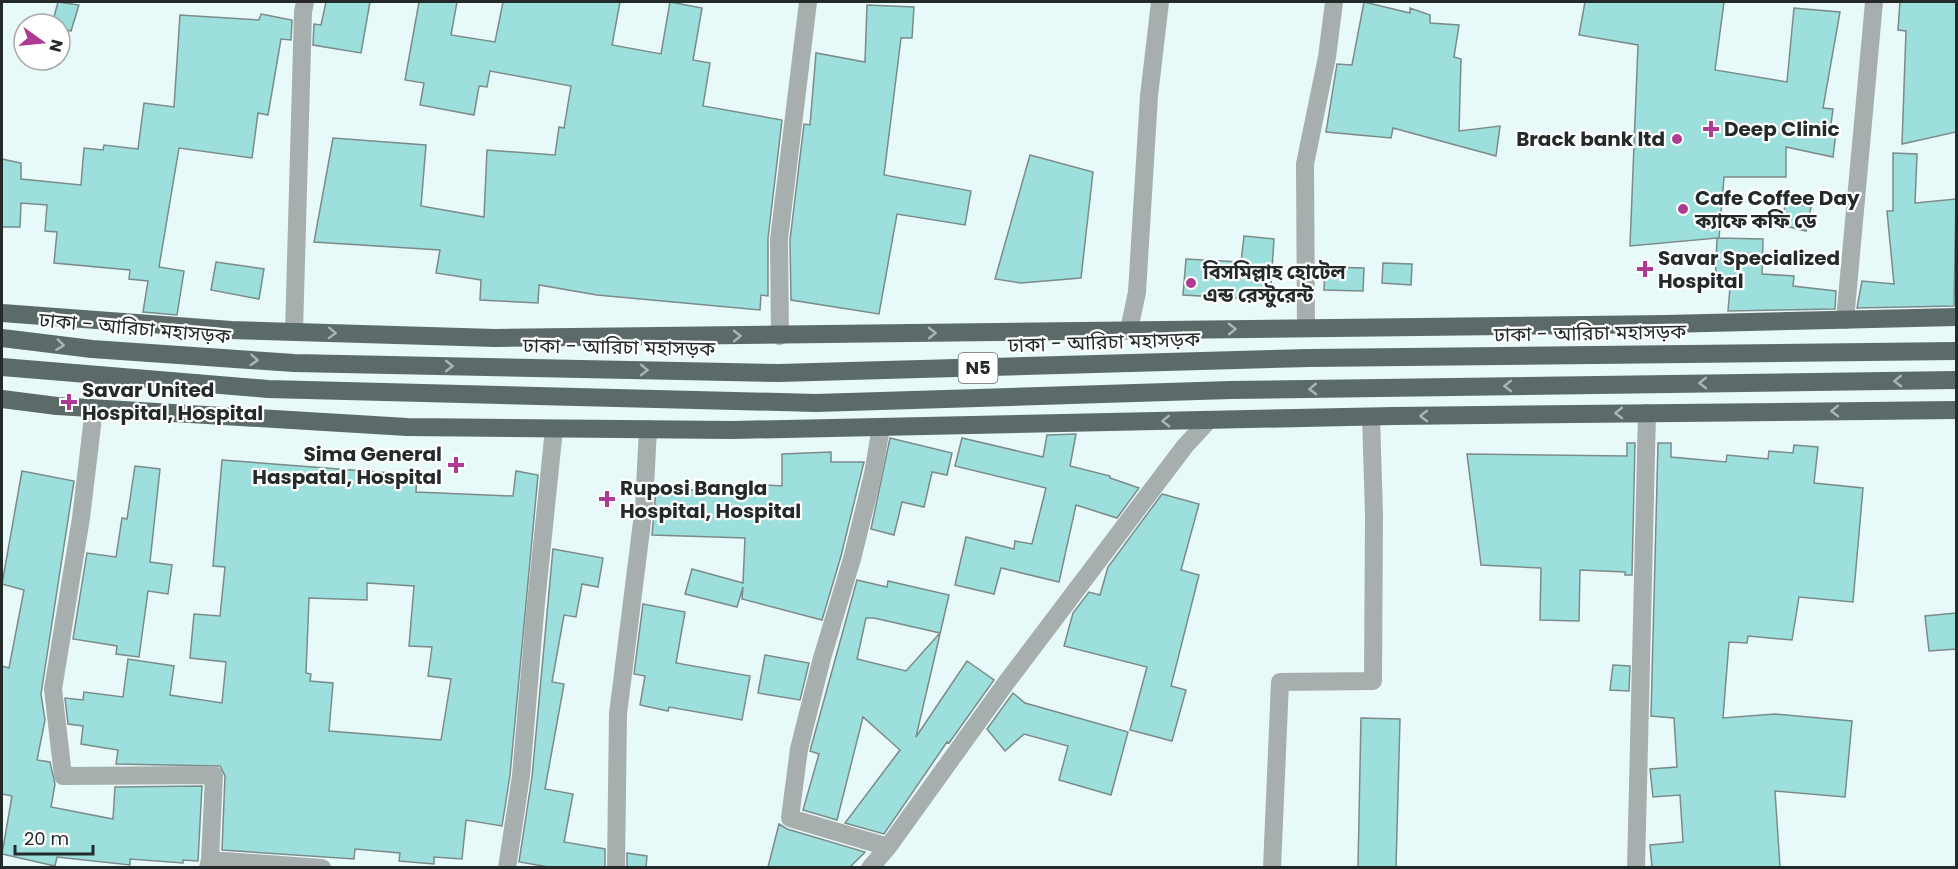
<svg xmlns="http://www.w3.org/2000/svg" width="1958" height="869" font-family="Poppins,'Noto Sans Bengali',sans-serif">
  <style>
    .building { fill: #9ddfdd; stroke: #7b8b8a; stroke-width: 1.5; fill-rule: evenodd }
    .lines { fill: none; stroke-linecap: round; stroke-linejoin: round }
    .minor { stroke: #a7aeae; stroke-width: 18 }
    .tertiary { stroke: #a7aeae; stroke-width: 18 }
    .trunk { stroke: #5c6a6a; stroke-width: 18 }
    .oneway { stroke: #aeb4b4 }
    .poi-dot { fill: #ae3a93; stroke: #fff; stroke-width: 2 }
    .labels { text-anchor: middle; stroke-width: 4.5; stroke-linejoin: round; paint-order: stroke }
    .shield { fill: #fff; stroke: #666a6a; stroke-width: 1.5 }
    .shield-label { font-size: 18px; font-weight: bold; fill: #242a2a }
    .poi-label { font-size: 20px; font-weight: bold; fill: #242a2a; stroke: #fff; text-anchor: start }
    .street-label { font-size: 20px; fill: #242a2a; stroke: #fff }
  </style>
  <rect width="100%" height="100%" fill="#e7f9f8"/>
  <path class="building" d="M 58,2 L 79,5 L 71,31 L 60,28 L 60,24 L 52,24 Z
    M 326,2 L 370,2 L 361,53 L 313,45 L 314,24 L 321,25 Z
    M 419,2 L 457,2 L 451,35 L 495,42 L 503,2 L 620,2 L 612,45 L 661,54 L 670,2 L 702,8 L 693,60 L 710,63 L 703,106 L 782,120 L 768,238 L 768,296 L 761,295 L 760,310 L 597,295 L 539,285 L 538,303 L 480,300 L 481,280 L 436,273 L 440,250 L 314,242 L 333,138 L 426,145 L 421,206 L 484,217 L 487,150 L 555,155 L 559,127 L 564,128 L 571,86 L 490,71 L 487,87 L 479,86 L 474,115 L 420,105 L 424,83 L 405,80 Z
    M 1364,2 L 1410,13 L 1410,8 L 1430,15 L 1430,23 L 1459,25 L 1454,57 L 1461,59 L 1459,131 L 1500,126 L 1496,156 L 1393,128 L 1391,138 L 1326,132 L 1337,64 L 1352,65 Z
    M 1585,2 L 1724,2 L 1715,70 L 1787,82 L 1794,8 L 1840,12 L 1823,108 L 1833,109 L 1831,124 L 1837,124 L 1833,157 L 1786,147 L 1786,177 L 1724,177 L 1719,238 L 1717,238 L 1763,239 L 1762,274 L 1794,276 L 1793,286 L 1836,291 L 1835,309 L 1728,311 L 1730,287 L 1715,287 L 1717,238 L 1630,246 L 1638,45 L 1579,35 Z
    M 1900,2 L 1956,2 L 1956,132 L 1902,144 L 1906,31 L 1898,30 Z
    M 867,5 L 914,7 L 912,38 L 901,38 L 884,175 L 971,191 L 965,225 L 897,214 L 879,314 L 791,300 L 790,240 L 804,124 L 810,125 L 816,53 L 865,62 Z
    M 261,14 L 292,20 L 291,40 L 281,39 L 268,115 L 258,113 L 252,158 L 179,148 L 159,267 L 184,271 L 177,315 L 143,312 L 148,281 L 129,279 L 130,270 L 54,263 L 57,232 L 45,231 L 47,205 L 21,203 L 20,227 L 2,227 L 2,159 L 21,163 L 21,179 L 81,185 L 84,148 L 103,150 L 104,145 L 138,149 L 144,103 L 174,107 L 180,15 L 259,20 Z
    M 1893,153 L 1917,154 L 1915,203 L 1956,199 L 1954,306 L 1857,308 L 1862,281 L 1894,284 L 1887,211 L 1893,211 Z
    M 1030,155 L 1093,172 L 1081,278 L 1021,283 L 995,279 Z
    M 1786,201 L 1811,207 L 1806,231 L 1781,225 Z
    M 1244,236 L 1274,239 L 1270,300 L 1183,295 L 1186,259 L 1241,262 Z
    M 216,262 L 264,269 L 259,299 L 211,290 Z
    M 1383,263 L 1412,264 L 1411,285 L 1382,283 Z
    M 1325,267 L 1364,268 L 1363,291 L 1324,290 Z
    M 1076,434 L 1070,466 L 1110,476 L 1110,478 L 1139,488 L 1117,518 L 1076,505 L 1059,582 L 1001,568 L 994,594 L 955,585 L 966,537 L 1014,549 L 1015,541 L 1032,544 L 1046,488 L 955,466 L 962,438 L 1043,457 L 1047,435 Z
    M 890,438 L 952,453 L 947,475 L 932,472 L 924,507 L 902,502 L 894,535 L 871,529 Z
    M 1627,443 L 1635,443 L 1632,575 L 1625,575 L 1625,572 L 1580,570 L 1579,621 L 1540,620 L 1541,568 L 1481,565 L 1467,454 L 1627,456 Z
    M 1658,443 L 1671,443 L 1671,457 L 1726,462 L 1727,455 L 1768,459 L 1769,451 L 1793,453 L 1794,445 L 1818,447 L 1814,483 L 1863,488 L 1853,602 L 1799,597 L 1792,640 L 1748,636 L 1747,643 L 1729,642 L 1723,718 L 1775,714 L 1852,721 L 1845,797 L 1775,791 L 1780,867 L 1652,867 L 1650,845 L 1683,842 L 1680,795 L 1653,797 L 1650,769 L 1677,767 L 1674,718 L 1651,716 Z
    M 831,452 L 831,462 L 864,462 L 841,556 L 822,620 L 742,599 L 743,587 L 737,607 L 685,594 L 692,569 L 743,583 L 745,538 L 652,535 L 656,490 L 746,490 L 747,484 L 782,486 L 782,454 Z
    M 222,460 L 417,475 L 416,492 L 513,496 L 516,471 L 538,475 L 510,775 L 502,826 L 466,820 L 462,859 L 434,857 L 434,864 L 399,861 L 400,853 L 355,849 L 354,859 L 222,850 L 225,776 L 220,766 L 116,764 L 118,750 L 81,744 L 83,726 L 68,724 L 65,698 L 83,700 L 84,692 L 123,697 L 128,659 L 174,666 L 170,695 L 222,703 L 226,662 L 190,658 L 194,614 L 220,616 L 225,567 L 213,566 ZM 367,583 L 414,586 L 409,646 L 432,647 L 428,676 L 451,679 L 441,740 L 329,731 L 333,683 L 310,681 L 311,674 L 306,673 L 309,598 L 367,600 Z
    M 135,466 L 160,469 L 150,562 L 172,565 L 168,594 L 148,591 L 139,657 L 116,654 L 117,646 L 73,639 L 87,553 L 116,557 L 122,518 L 127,519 Z
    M 22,471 L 74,481 L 41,694 L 45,720 L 37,760 L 50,762 L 55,784 L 51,807 L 113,819 L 115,787 L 202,786 L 198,861 L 183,860 L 183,863 L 130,859 L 130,865 L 57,857 L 55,866 L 2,854 L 12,796 L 2,794 L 2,666 L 9,668 L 24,590 L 2,584 Z
    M 1162,494 L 1199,504 L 1181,570 L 1199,575 L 1171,686 L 1186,690 L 1172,741 L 1130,730 L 1147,667 L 1064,646 L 1073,613 L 1089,592 L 1100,595 L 1108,567 Z
    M 553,549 L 603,558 L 598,587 L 582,584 L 576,617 L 564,615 L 552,682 L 564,684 L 545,789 L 573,794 L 564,842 L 605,849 L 605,867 L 549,867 L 519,862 L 532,777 Z
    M 857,580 L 887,587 L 888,581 L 949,595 L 916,737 L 967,661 L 994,680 L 949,743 L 947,742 L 884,834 L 845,823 L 900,750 L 863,717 L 837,820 L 803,810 L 819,754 L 810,751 ZM 866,618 L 874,618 L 940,633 L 906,671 L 857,659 Z
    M 643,604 L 685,612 L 676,663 L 750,676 L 742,720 L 669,707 L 668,711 L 640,705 L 645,676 L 634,674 Z
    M 1956,613 L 1956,649 L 1929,651 L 1925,616 Z
    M 765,655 L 809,663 L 800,700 L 758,693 Z
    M 1613,665 L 1630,666 L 1629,691 L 1610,690 Z
    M 1013,693 L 1025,703 L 1128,732 L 1111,795 L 1059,780 L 1068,746 L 1024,734 L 1005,751 L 987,729 Z
    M 1361,718 L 1400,719 L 1396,867 L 1358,867 Z
    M 779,824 L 787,829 L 865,852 L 850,867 L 768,867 Z
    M 627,853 L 647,856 L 646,867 L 627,867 Z"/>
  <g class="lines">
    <path class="minor" d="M 1306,328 L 1305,164 L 1327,57 L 1334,2
      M 1129,330 L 1137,292 L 1149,96 L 1160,2
      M 294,332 L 303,12 L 305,2
      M 780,336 L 779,239 L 808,2
      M 94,409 L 81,518 L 53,689 L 63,776 L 214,775 L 210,860
      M 881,427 L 873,474 L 852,559 L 822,658 L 799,749 L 790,818 L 888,847
      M 208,868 L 210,860 L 322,868
      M 507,868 L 521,776 L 535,613 L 554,429
      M 616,868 L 618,714 L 644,506 L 648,429
      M 870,868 L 888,847 L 1006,683 L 1185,446 L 1209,420
      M 1272,868 L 1280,682 L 1373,681 L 1374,514 L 1371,417
      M 1636,868 L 1647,413"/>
    <path class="tertiary" d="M 1845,320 L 1874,2"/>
    <path class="trunk" d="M 2,313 L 231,330 L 495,338 L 1666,324 L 1956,317
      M 2,338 L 92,349 L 294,363 L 779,373 L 1309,358 L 1956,351
      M 2,367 L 268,389 L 816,403 L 1230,390 L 1956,380
      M 2,399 L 57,406 L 407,427 L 733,430 L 1394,416 L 1956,410"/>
  </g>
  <defs><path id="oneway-chevron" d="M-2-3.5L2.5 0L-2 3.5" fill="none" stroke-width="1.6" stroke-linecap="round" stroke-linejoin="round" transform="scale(1.5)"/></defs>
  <g class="oneway">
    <use href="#oneway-chevron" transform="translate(1232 329) rotate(-1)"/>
    <use href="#oneway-chevron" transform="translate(332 333) rotate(2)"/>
    <use href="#oneway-chevron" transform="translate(932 333) rotate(-1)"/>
    <use href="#oneway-chevron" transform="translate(737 336) rotate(-1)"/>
    <use href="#oneway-chevron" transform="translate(60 345) rotate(7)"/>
    <use href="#oneway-chevron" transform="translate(254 360) rotate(4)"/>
    <use href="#oneway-chevron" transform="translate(449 366) rotate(1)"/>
    <use href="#oneway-chevron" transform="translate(644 370) rotate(1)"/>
    <use href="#oneway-chevron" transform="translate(1898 381) rotate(179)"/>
    <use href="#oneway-chevron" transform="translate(1703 383) rotate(179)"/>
    <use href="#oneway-chevron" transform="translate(1508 386) rotate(179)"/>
    <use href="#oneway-chevron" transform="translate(1313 389) rotate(179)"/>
    <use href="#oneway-chevron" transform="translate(1835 411) rotate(179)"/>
    <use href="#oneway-chevron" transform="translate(1619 413) rotate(179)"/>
    <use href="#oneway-chevron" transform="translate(1424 416) rotate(179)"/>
    <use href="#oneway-chevron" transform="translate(1166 421) rotate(179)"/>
  </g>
  <g class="poi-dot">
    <path d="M1708 120h6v6h6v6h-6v6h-6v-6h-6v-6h6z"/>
    <circle cx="1677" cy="139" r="6"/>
    <circle cx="1683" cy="209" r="6"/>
    <path d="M1642 260h6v6h6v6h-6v6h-6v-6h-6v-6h6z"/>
    <circle cx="1191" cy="283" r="6"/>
    <path d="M66 393h6v6h6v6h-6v6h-6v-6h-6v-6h6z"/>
    <path d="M453 456h6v6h6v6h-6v6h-6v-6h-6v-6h6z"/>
    <path d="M604 490h6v6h6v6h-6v6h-6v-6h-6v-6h6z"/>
  </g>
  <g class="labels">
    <rect class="shield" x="958.5" y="353" width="39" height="30" rx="4.5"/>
    <g class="shield-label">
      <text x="978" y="374">N5</text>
    </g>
    <g class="poi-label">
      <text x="1724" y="136">Deep Clinic</text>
      <text x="1665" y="146" text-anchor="end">Brack bank ltd</text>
      <text x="1695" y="205">Cafe Coffee Day<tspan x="1695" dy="23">ক্যাফে কফি ডে</tspan></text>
      <text x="1658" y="265">Savar Specialized<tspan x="1658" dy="23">Hospital</tspan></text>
      <text x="1203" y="279">বিসমিল্লাহ হোটেল<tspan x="1203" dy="23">এন্ড রেস্টুরেন্ট</tspan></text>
      <text x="82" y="397">Savar United<tspan x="82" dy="23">Hospital, Hospital</tspan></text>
      <text x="442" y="461" text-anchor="end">Sima General<tspan x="442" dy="23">Haspatal, Hospital</tspan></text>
      <text x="620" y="495">Ruposi Bangla<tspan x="620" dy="23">Hospital, Hospital</tspan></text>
    </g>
    <g class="street-label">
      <text transform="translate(135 328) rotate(5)" y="7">ঢাকা - আরিচা মহাসড়ক</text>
      <text transform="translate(1590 333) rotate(-1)" y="7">ঢাকা - আরিচা মহাসড়ক</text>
      <text transform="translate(1104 342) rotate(-2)" y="7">ঢাকা - আরিচা মহাসড়ক</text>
      <text transform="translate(619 347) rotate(1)" y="7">ঢাকা - আরিচা মহাসড়ক</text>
    </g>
  </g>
  <rect width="1958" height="869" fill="none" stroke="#242a2a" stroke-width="6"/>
  <g transform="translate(42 42) rotate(105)"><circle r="28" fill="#ffffff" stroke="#a7aaaa" stroke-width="1.5"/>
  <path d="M0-4.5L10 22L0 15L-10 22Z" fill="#ae3a93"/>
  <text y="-9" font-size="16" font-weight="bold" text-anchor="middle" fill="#242a2a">N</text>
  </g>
  <path d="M15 845v9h78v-9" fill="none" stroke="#242a2a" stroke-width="3"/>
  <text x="24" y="845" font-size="18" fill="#242a2a" stroke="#ffffff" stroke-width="4.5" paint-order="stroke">20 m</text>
</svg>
